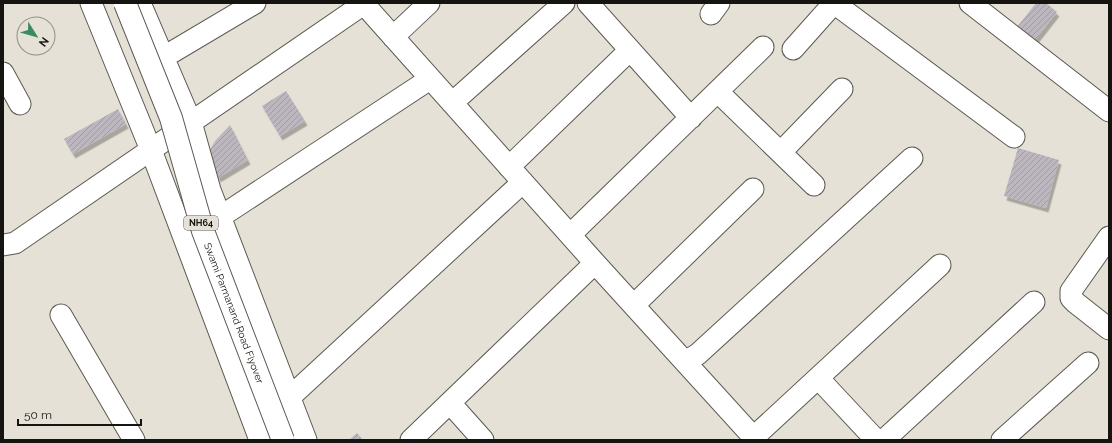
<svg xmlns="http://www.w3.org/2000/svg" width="1112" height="443" font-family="Raleway,sans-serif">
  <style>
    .building { fill: url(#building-hatch); filter: url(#shadow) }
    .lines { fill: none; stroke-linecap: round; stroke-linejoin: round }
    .minor-casing { stroke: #5c5951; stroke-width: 23 }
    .minor { stroke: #fff; stroke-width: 21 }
    .highway-bridge-casing { stroke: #5c5951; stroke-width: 24; stroke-linecap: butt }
    .highway-bridge { stroke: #fff; stroke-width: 22 }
    .labels { text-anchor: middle; stroke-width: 3; stroke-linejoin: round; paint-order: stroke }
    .shield { fill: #e5e1d7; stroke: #53524c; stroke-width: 1 }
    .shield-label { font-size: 9px; font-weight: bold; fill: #151410 }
    .street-label { font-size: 10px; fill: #151410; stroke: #e5e1d7 }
  </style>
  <defs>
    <pattern id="building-hatch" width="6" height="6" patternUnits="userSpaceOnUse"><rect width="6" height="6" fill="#bcb6be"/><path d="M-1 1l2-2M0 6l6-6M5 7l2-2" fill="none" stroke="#a19ca2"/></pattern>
    <filter id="shadow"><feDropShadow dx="2.5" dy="4.5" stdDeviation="0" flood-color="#0004"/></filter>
  </defs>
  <rect width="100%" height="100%" fill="#e5e1d7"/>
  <path class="building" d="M 1036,3 L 1046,3 L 1057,12 L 1035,40 L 1017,27 Z
    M 286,91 L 305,121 L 280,136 L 262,106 Z
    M 118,109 L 126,124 L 73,154 L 64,139 Z
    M 230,125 L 248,160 L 218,178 L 211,160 L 210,150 L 215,141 Z
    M 1018,148 L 1059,160 L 1046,208 L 1004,196 Z
    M 357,433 L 363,440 L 349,440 Z"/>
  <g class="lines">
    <defs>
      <path id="minor" d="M 91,3 L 151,150 L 260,440
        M 140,3 L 191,122 L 210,190 L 306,440
        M 363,3 L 595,263 L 756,440
        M 588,3 L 691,118
        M 970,3 L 1109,111
        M 711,14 L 719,3
        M 393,37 L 429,3
        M 793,49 L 834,3 L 1014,137
        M 164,57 L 255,3
        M 3,73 L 20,104
        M 718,92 L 814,185
        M 452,103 L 564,3
        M 781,152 L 842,89
        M 509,167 L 630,50
        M 220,217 L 430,79
        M 570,235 L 763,47
        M 1109,237 L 1071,291 L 1071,298 L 1076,303 L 1109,329
        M 3,245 L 15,243 L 365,3
        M 634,305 L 753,189
        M 61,315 L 134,440
        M 685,362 L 698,354 L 912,158
        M 818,378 L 876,440
        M 290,397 L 523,182
        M 450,403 L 483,440
        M 754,437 L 940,265
        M 411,440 L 595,263
        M 884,440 L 1034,302
        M 1002,440 L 1088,363"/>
    </defs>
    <use href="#minor" class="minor-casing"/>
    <use href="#minor" class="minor"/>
    <defs>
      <g id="highway-bridge">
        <path id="s1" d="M 125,3 L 171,118 L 203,231 L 283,440"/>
      </g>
    </defs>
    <use href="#highway-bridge" class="highway-bridge-casing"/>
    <use href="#highway-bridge" class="highway-bridge"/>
  </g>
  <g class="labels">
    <rect class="shield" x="184" y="216" width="34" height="14" rx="3"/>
    <g class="shield-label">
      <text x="201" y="226">NH64</text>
    </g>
    <g class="street-label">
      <text dy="4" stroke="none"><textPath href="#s1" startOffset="329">Swami Parmanand Road Flyover</textPath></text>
    </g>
  </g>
  <rect width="1112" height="443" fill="none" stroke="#151410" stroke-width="8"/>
  <g transform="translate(36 36) rotate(127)"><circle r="19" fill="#e5e1d7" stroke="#928f87"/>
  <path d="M0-3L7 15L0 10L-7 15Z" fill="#3a8c5e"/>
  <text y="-6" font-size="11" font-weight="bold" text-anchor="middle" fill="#151410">N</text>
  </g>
  <path d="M18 419v6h123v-6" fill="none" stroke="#151410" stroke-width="2"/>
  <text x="24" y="419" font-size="12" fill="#151410" stroke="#e5e1d7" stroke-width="3" paint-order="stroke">50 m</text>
</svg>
